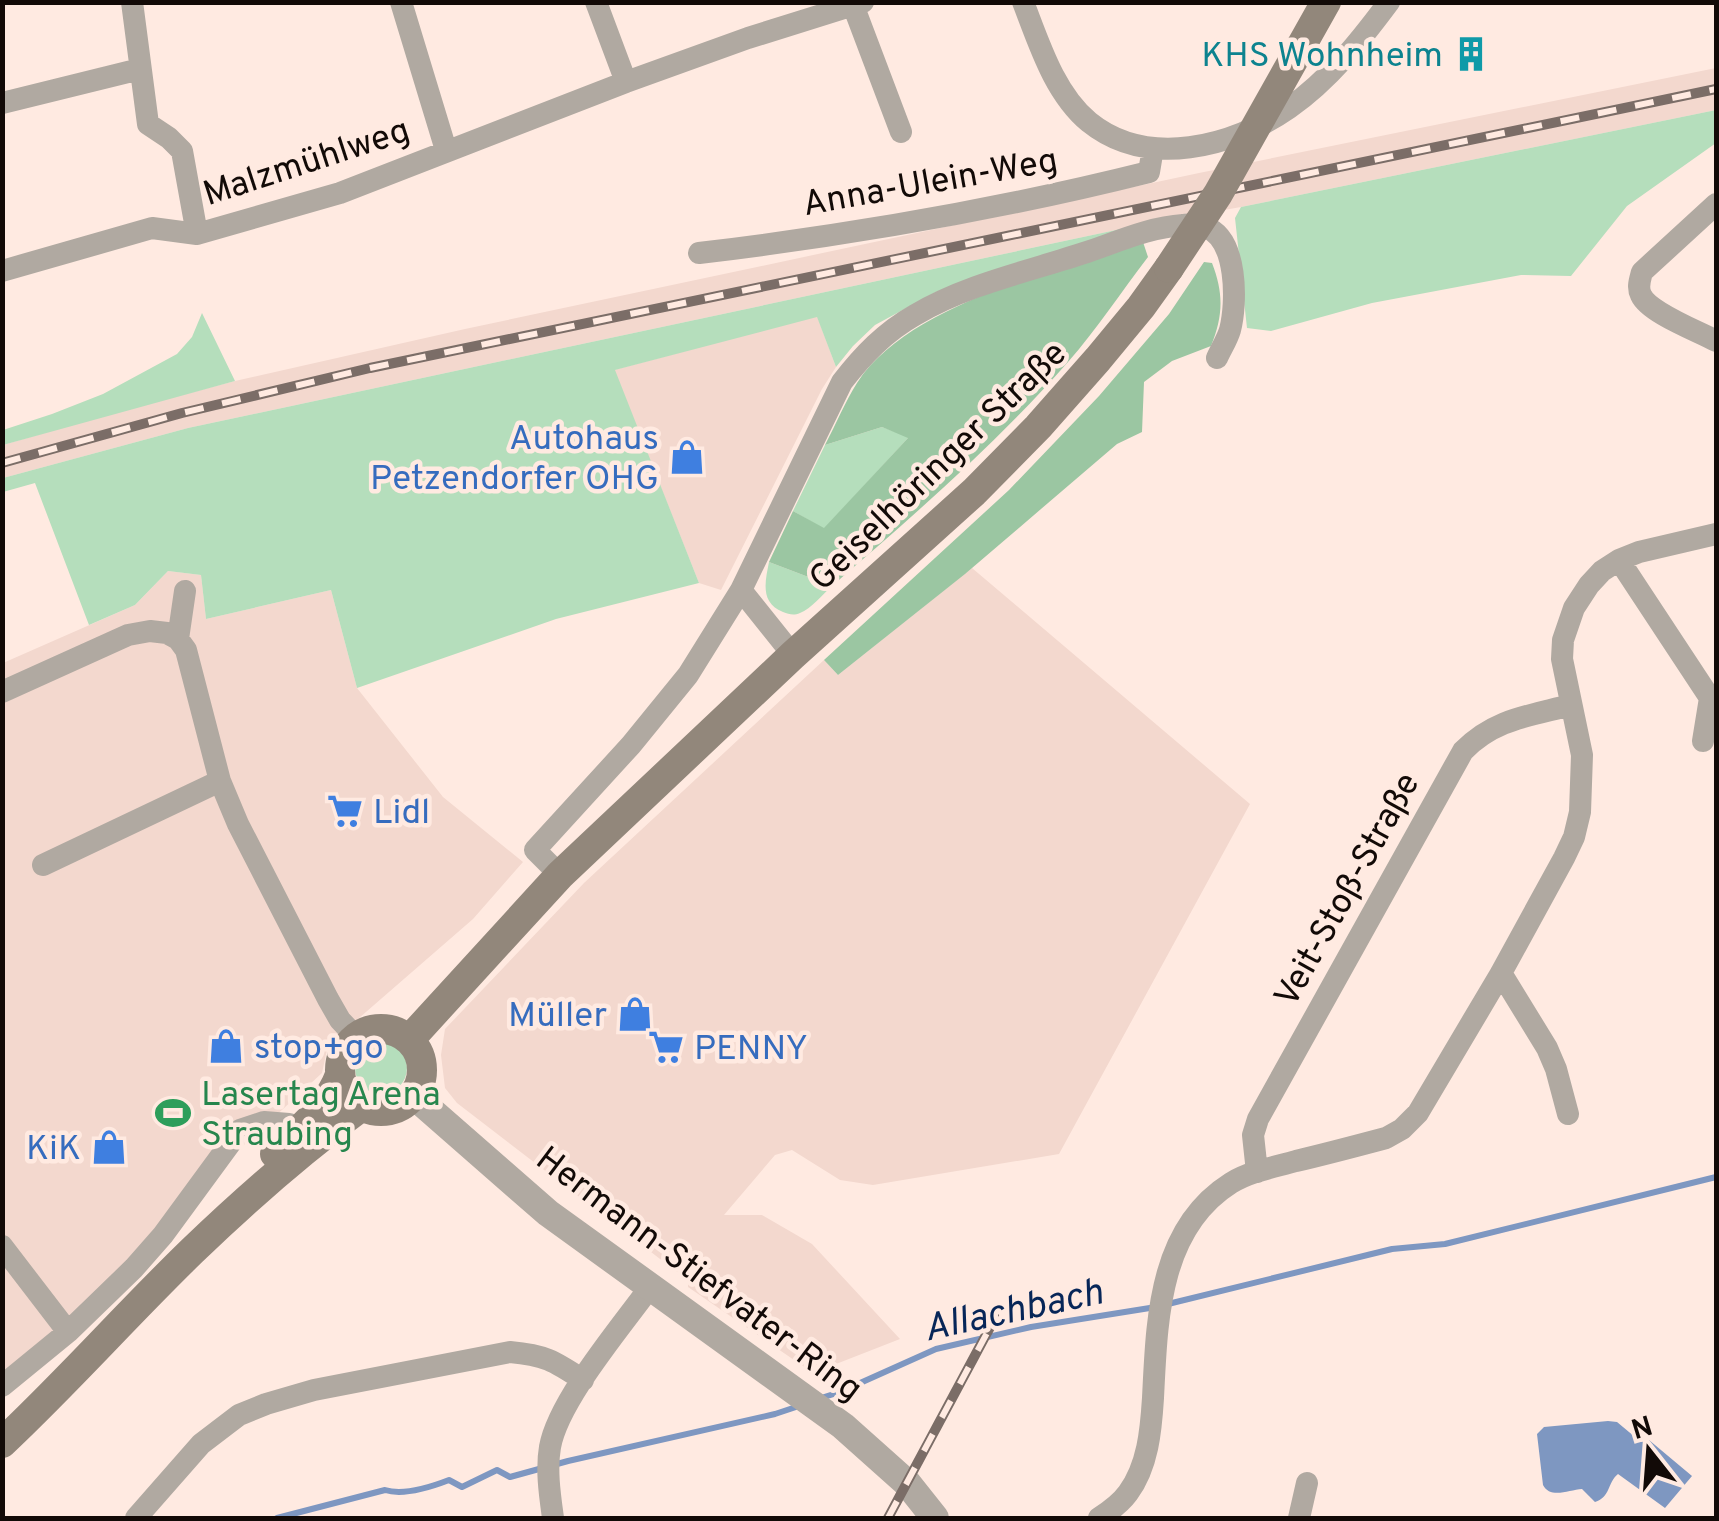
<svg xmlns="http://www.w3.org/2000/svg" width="1719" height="1521" font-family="Overpass,sans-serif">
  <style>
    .built { fill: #f3d8ce }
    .green { fill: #b5debc }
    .forest { fill: #9bc6a2 }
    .water { fill: #7e97c1 }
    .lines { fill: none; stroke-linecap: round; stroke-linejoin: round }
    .stream { stroke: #7e97c1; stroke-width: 6 }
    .minor { stroke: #b0a9a1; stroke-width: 22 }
    .tertiary { stroke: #b0a9a1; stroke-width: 28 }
    .secondary { stroke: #92877b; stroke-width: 30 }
    .rail-casing { stroke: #7b6d67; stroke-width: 10 }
    .rail { stroke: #ffeae1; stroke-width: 6; stroke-dasharray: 19; stroke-linecap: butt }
    .secondary-bridge { stroke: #92877b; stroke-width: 30 }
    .labels { text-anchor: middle; stroke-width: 9; stroke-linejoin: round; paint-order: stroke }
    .culture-label { font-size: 35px; fill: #0d838f; stroke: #ffeae1; text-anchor: end }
    .street-label { font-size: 35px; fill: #120a07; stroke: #ffeae1 }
    .shop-label { font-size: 35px; fill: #366cbe; stroke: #ffeae1; text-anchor: end }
    .leisure-label { font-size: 35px; fill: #27864d; stroke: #ffeae1; text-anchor: start }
    .water-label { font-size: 38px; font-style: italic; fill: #072658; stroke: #ffeae1 }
  </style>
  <rect width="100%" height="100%" fill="#ffeae1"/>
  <path class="built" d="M 1716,68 L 1716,110 L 1241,207 L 1149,223 L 188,428 L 3,478 L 3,445 L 113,413 L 235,381 L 465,329 L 1199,173 Z
    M 817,316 L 836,367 L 822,389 L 721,590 L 699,583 L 614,370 Z
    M 972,568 L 1250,804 L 1059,1154 L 873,1185 L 840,1180 L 792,1150 L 775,1155 L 724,1215 L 762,1215 L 812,1244 L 900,1339 L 813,1373 L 688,1287 L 688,1259 L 677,1272 L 457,1103 L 445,1088 L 441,1055 L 445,1029 L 584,883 L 824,660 L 838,675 Z
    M 168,571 L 201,575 L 206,619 L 331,590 L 357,688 L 443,797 L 523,862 L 473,919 L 328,1045 L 322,1073 L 232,1156 L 3,1395 L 3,663 L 135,605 Z"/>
  <path class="green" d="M 1716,110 L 1716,143 L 1627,206 L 1571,276 L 1521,275 L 1372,303 L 1271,331 L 1247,328 L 1235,218 L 1241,207 Z
    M 1149,223 L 936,292 L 875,325 L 853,346 L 836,367 L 817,317 L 615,370 L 699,583 L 556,619 L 357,688 L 331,590 L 206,619 L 201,575 L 168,571 L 135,605 L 89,625 L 35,483 L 3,492 L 3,478 L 188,428 Z
    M 202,313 L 235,381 L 3,445 L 3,430 L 52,414 L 103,394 L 177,354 L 192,337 Z
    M 882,427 L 909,437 L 824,529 L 793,511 L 825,445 Z
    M 769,562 L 832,586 C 823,594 811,609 800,613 C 793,616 789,614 783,612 C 760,603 765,582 769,562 Z
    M355 1068a26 26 0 1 1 52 0a26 26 0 1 1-52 0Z"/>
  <path class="forest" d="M 1143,242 L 1148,257 C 1121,292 1097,329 1068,362 C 996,444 914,515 832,586 L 769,562 L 793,511 L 824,528 L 908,438 L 882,427 L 825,445 C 836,424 845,402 857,383 C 908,304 1058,270 1143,242 Z
    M 1204,262 L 1212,263 C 1224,294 1223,316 1211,346 L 1172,361 L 1144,382 L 1142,432 L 1117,444 L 965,574 L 838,675 L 824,660 L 1009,490 L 1099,396 L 1169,314 Z"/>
  <path class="water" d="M 1608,1421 L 1617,1422 L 1641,1442 L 1649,1440 L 1692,1476 L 1665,1508 L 1618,1474 C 1607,1483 1611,1497 1595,1502 L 1582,1489 C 1569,1490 1550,1499 1543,1485 L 1537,1434 L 1544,1427 Z"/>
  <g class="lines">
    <path class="stream" d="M 1168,1304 L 1392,1249 L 1445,1244 L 1716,1177
      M 818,1399 L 840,1392 L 936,1349 L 1031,1327 L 1156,1307
      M 277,1518 L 385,1490 C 404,1496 431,1487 449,1480 L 462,1487 L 497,1470 L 510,1477 L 568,1461 L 775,1414 L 802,1405"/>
    <path class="minor" d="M 132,2 L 148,124 L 169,138 L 182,151 L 197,234 L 340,193 L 626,82 L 748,38 L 863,2
      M 401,2 L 446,150
      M 596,2 L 626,82
      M 1023,2 C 1039,43 1054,93 1089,122 C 1147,169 1233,147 1289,108 C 1329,80 1360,41 1389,2
      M 853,5 L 901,132
      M 2,103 L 140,69
      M 1716,204 L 1642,272 C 1640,280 1637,287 1641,295 C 1649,313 1698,331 1716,341
      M 699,253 C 851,235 1001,209 1149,172 L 1153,148
      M 2,271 L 152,228 L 197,234
      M 1619,560 L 1710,698 L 1703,741
      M 741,590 L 793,655
      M 178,639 L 185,591
      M 2,692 L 128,635 L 150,631 L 167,633 L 178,639 L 186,650 L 220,781 L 238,824 L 328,999 L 340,1020 L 356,1037
      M 43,865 L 220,781
      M 560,875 L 535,850 L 631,745 L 688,675 L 741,590 L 842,382 C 863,355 885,332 915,315 C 967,284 1030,271 1087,252 C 1117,242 1150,227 1183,225 C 1188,224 1200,225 1205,227 C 1238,238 1237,303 1230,330 C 1227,340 1221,349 1217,358
      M 1501,973 L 1547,1048 L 1556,1069 L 1568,1114
      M 1257,1172 L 1253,1135 L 1258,1119 L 1463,751 C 1494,719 1529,716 1571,705
      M 2,1246 L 68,1332
      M 2,1386 L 68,1332 L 134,1268 L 163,1235 L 240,1130 L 264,1122 L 289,1124 L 297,1131
      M 136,1518 L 201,1444 L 239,1415 L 266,1404 L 314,1390 L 510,1352 C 545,1355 554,1361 583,1380
      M 553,1518 C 550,1496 546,1470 550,1447 C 558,1401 621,1327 650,1287
      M 1099,1518 C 1110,1511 1120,1504 1128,1493 C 1148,1466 1151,1430 1153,1398 C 1157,1321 1158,1229 1231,1183 C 1250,1171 1275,1167 1296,1161 C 1326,1154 1356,1146 1386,1138 L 1402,1129 L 1418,1113 L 1501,973 L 1564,858 L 1574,837 L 1580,812 L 1582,755 L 1562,659 L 1563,640 L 1574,608 L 1589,585 L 1602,571 L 1619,560 L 1639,552 L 1716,534
      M 1299,1518 L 1307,1483"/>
    <path class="tertiary" d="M 413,1095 L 548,1213 L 843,1426 L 908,1484 L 935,1518"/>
    <path class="secondary" d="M340 1070a41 41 0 1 1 82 0a41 41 0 1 1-82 0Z
      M 409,1040 L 560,875 L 793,655 L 974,492 L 1038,427 L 1098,359 L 1141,307 L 1169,268
      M 275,1154 C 299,1129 328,1108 340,1075
      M 2,1443 C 68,1381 127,1314 192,1251 C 245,1200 302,1150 362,1106"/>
    <defs>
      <path id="rail" d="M 2,463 L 182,413 L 370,368 L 1716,89
        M 888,1518 L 995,1318"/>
    </defs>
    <use href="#rail" class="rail-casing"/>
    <use href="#rail" class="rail"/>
    <path class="secondary-bridge" d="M 1169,268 L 1218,194 L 1326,2"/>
  </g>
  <defs>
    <symbol id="building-bare" viewBox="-9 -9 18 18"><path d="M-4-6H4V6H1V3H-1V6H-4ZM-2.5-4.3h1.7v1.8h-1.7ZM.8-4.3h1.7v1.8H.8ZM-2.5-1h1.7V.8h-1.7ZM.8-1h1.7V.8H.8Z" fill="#0f9aa8" stroke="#ffeae1" stroke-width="2.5" paint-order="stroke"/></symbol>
    <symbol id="shop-bare" viewBox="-9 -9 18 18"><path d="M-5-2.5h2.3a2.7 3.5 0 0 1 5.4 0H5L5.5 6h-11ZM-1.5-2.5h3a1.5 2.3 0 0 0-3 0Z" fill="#3f7fe0" stroke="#ffeae1" stroke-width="2.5" paint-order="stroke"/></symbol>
    <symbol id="supermarket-bare" viewBox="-9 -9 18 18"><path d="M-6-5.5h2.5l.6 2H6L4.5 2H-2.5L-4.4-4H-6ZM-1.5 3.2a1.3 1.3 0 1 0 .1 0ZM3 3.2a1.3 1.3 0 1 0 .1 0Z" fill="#3f7fe0" stroke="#ffeae1" stroke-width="2.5" paint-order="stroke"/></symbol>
    <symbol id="stadium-bare" viewBox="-9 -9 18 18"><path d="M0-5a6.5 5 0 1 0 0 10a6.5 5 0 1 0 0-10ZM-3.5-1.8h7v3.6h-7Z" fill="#2e9e5b" stroke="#ffeae1" stroke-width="2.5" paint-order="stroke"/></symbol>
  </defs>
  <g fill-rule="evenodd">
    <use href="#building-bare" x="1446" y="29" width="50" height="50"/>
    <use href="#shop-bare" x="662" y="432" width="50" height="50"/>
    <use href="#supermarket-bare" x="320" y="786" width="50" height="50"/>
    <use href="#shop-bare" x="610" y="989" width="50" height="50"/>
    <use href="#shop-bare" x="201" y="1021" width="50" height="50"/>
    <use href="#supermarket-bare" x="641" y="1022" width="50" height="50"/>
    <use href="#stadium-bare" x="148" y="1088" width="50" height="50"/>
    <use href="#shop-bare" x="84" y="1122" width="50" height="50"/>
  </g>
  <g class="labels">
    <g class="culture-label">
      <text x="1443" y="66">KHS Wohnheim</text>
    </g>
    <g class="street-label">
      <text transform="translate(306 161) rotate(-18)" y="12">Malzmühlweg</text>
      <text transform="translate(930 181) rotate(-10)" y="12">Anna-Ulein-Weg</text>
      <text transform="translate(937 465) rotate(-44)" y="12">Geiselhöringer Straße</text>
      <text transform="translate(1346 889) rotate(-61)" y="12">Veit-Stoß-Straße</text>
      <text transform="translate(700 1273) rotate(37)" y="12">Hermann-Stiefvater-Ring</text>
    </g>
    <g class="shop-label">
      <text x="659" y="449">Autohaus<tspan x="659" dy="40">Petzendorfer OHG</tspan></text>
      <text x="373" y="823" text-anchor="start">Lidl</text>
      <text x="607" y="1026">Müller</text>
      <text x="254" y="1058" text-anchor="start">stop+go</text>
      <text x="694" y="1059" text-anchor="start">PENNY</text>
      <text x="81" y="1159">KiK</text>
    </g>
    <g class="leisure-label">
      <text x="201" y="1105">Lasertag Arena<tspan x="201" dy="40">Straubing</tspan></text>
    </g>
    <g class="water-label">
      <text transform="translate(1013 1309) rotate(-12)" y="13">Allachbach</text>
    </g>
  </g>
  <rect width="1719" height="1521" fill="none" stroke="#120a07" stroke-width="10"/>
  <g transform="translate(1649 1451) rotate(343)" stroke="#ffeae1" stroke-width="8" paint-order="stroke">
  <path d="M0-8L18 38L0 25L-18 38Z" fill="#120a07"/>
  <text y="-15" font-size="28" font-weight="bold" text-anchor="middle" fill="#120a07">N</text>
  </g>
</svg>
